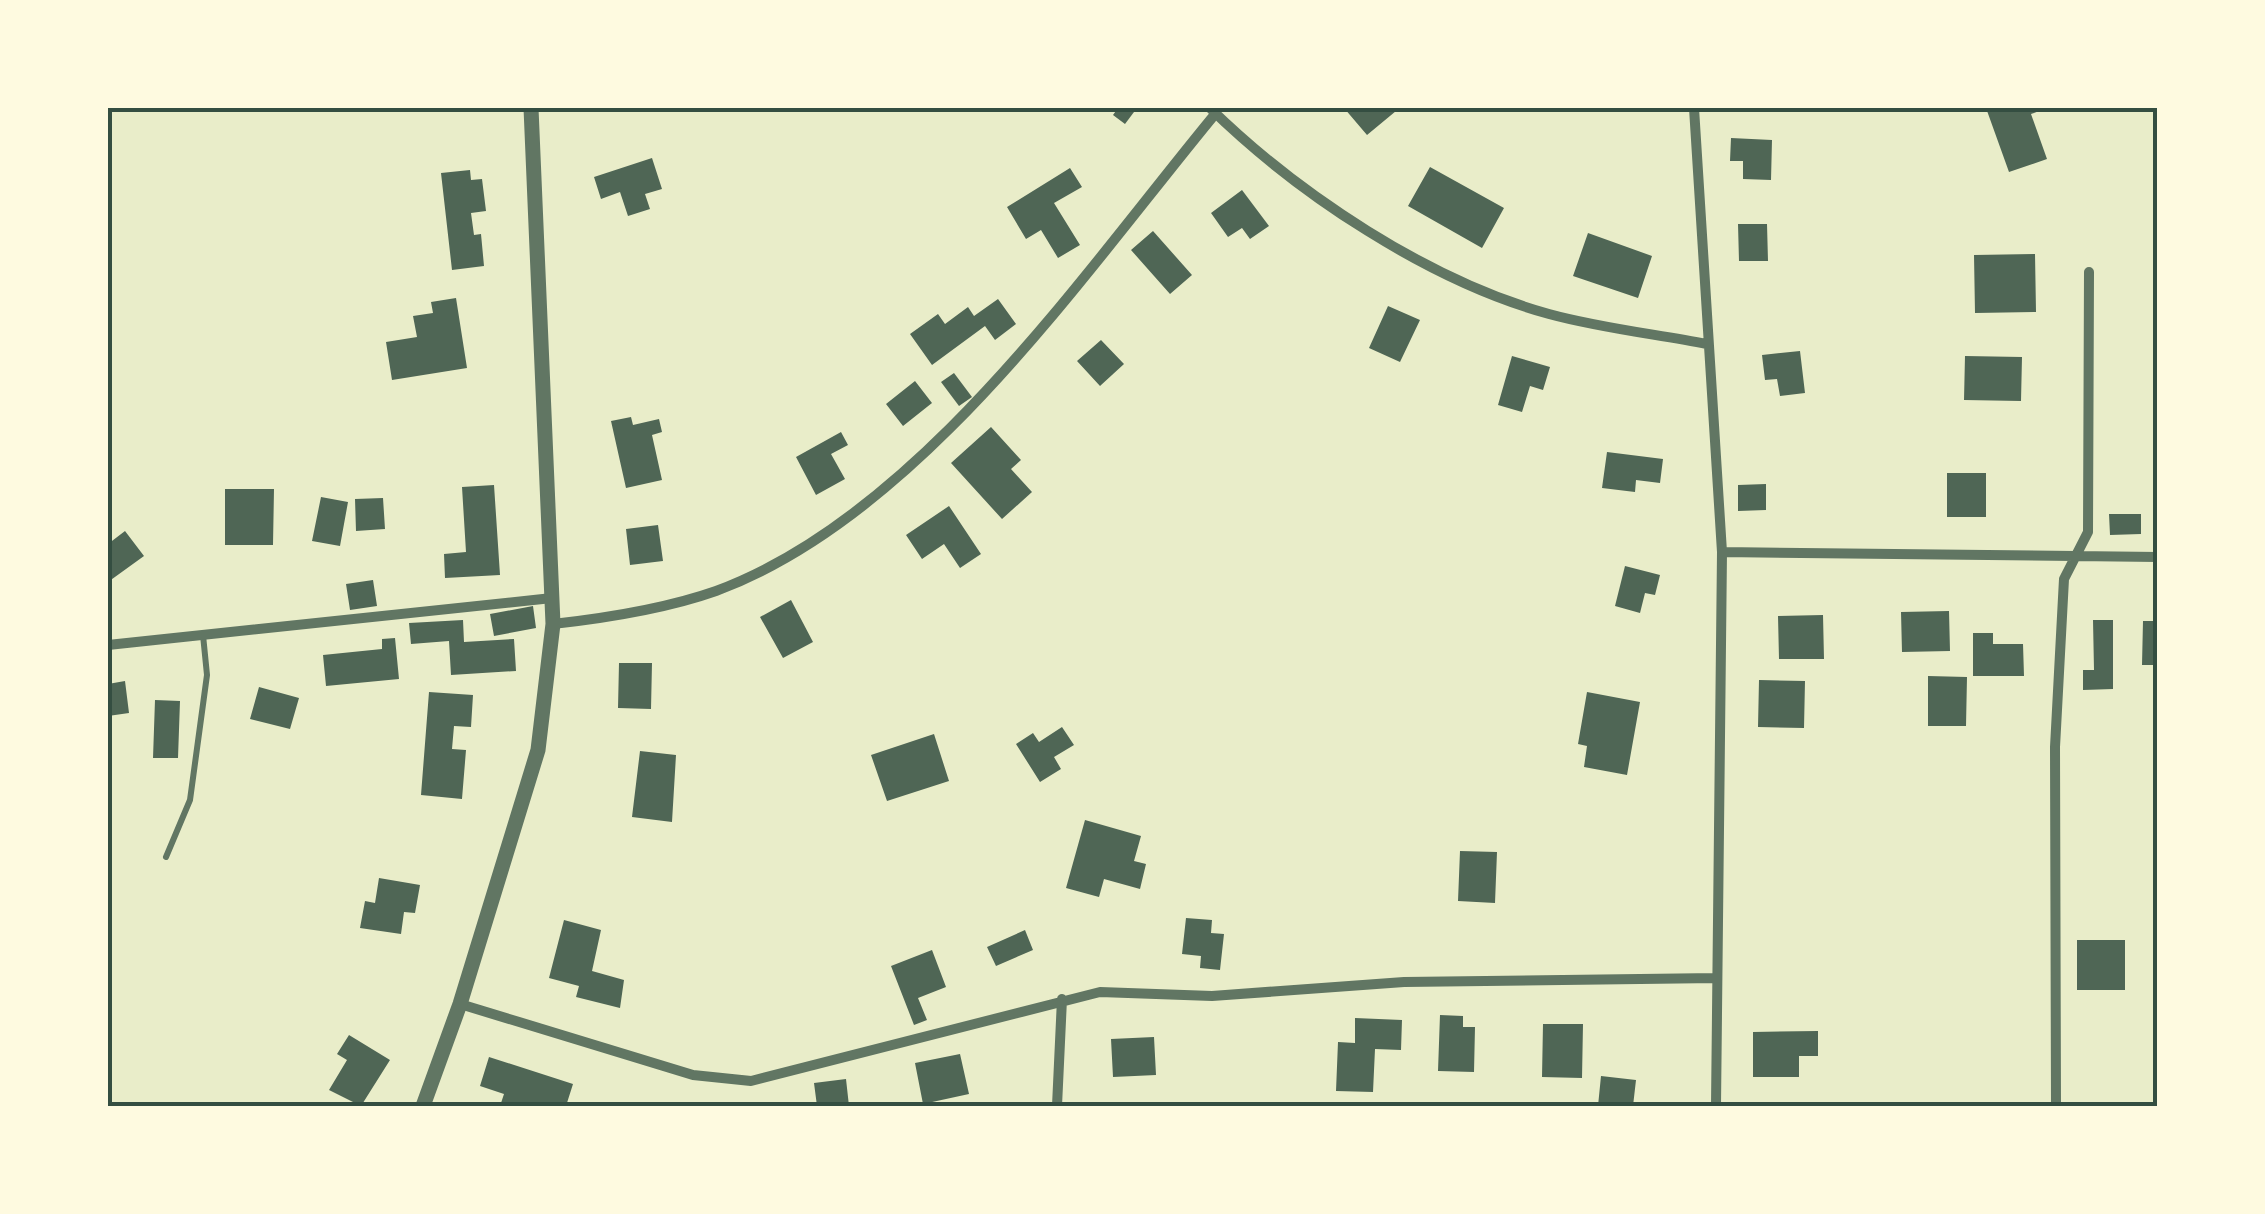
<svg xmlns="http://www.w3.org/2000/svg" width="2265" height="1214" font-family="Arial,sans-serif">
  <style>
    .building { fill: #4f6655 }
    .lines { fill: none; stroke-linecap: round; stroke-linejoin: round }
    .service { stroke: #617663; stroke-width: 6 }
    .minor { stroke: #617663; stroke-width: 10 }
    .tertiary { stroke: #617663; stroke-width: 15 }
    .neatline { fill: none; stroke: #344e41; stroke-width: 4 }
  </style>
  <rect width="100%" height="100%" fill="#e9edc9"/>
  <path class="building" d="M 1118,108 L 1137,108 L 1125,124 L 1113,115 Z
    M 1344,108 L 1394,108 L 1396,111 L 1367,135 Z
    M 1986,108 L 2047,108 L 2031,114 L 2047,159 L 2009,172 Z
    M 1731,138 L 1772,140 L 1771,180 L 1743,179 L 1743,161 L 1730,161 Z
    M 652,158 L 662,189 L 645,194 L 650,209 L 628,216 L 620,192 L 601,199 L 594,177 Z
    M 1430,167 L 1504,208 L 1482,248 L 1408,206 Z
    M 1070,168 L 1082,187 L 1054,203 L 1080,245 L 1058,258 L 1041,230 L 1026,239 L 1007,207 Z
    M 470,170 L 471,180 L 482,179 L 486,211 L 471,213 L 474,235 L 481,234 L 484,266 L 452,270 L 441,173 Z
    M 1242,190 L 1269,226 L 1250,239 L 1242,228 L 1228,237 L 1211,213 Z
    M 1738,224 L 1767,224 L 1768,261 L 1739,261 Z
    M 1153,231 L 1192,275 L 1170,294 L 1131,250 Z
    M 1588,233 L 1652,256 L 1638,298 L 1573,276 Z
    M 2035,254 L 2036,312 L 1975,313 L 1974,255 Z
    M 456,298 L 467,368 L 392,380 L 386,342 L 417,337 L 413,316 L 433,313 L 431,302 Z
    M 998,299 L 1016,324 L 995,340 L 985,326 L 932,365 L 910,334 L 938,314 L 945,324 L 968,307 L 974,316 Z
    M 1388,306 L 1420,320 L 1400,362 L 1369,348 Z
    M 1101,340 L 1124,364 L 1100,386 L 1077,361 Z
    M 1800,351 L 1805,393 L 1780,396 L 1777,379 L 1765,380 L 1762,355 Z
    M 1512,356 L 1550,367 L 1543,390 L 1530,386 L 1522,412 L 1498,405 Z
    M 1965,356 L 2022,357 L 2021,401 L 1964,400 Z
    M 954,373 L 972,397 L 959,406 L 941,382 Z
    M 915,381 L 932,403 L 903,426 L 886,404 Z
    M 631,417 L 633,425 L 659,419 L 662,432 L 652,435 L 662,480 L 626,488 L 611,421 Z
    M 991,427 L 1021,460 L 1011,469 L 1032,492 L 1002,519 L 951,463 Z
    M 841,432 L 848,445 L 831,454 L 845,479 L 816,495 L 796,457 Z
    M 1607,452 L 1663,459 L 1660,483 L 1636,480 L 1635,492 L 1602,488 Z
    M 1947,473 L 1986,473 L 1986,517 L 1947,517 Z
    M 1766,484 L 1766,510 L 1738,511 L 1738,485 Z
    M 494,485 L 500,575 L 445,578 L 444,554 L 466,552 L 462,487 Z
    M 225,489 L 274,489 L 273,545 L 225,545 Z
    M 321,497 L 348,502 L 340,546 L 312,541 Z
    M 383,498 L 385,529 L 356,531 L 355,499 Z
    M 949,506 L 981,554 L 960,568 L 944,544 L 922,559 L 906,535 Z
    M 2109,514 L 2141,514 L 2141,534 L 2110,535 Z
    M 658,525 L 663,561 L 630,565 L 626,529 Z
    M 125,531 L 144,556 L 108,582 L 108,544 Z
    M 1625,566 L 1660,575 L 1655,595 L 1645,593 L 1640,613 L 1615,606 Z
    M 373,580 L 377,606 L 350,610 L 346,584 Z
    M 791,600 L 813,642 L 783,658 L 760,617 Z
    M 533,606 L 536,628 L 494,636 L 490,614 Z
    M 1949,611 L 1950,651 L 1902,652 L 1901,612 Z
    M 1823,615 L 1824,659 L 1779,659 L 1778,616 Z
    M 463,620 L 464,642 L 514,639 L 516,671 L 451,675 L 449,641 L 411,644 L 409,623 Z
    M 2093,620 L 2113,620 L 2113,689 L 2083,690 L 2083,670 L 2094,670 Z
    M 2143,621 L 2158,621 L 2158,665 L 2142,665 Z
    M 1973,633 L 1993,633 L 1993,644 L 2023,644 L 2024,676 L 1973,676 Z
    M 395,638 L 399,679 L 326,686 L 323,655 L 382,649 L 382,639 Z
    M 619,663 L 652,663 L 651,709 L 618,708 Z
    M 1928,676 L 1967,677 L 1966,726 L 1928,726 Z
    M 1759,680 L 1805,681 L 1804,728 L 1758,727 Z
    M 125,681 L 129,713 L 108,716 L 108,684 Z
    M 259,687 L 299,698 L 290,729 L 250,719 Z
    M 429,692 L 473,695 L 471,727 L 454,726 L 452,749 L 466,750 L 462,799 L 421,795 Z
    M 1587,692 L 1640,702 L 1627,775 L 1584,767 L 1587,746 L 1578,744 Z
    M 155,700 L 180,701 L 178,758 L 153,758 Z
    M 1062,727 L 1074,745 L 1054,757 L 1061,769 L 1040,782 L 1016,744 L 1033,733 L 1039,742 Z
    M 934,734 L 949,781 L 887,801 L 871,755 Z
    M 640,751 L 676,755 L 672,822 L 632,817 Z
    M 1085,820 L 1141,836 L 1134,861 L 1146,864 L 1140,889 L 1104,879 L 1099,897 L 1066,888 Z
    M 1460,851 L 1497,852 L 1495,903 L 1458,901 Z
    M 379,878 L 420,885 L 415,913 L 404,912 L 401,934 L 360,928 L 365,901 L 375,903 Z
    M 1186,918 L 1212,920 L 1211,933 L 1224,934 L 1220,970 L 1200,968 L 1201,956 L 1182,954 Z
    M 564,920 L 601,930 L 592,971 L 624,980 L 620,1008 L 576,997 L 579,986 L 549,978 Z
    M 1025,930 L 1033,950 L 996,966 L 987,947 Z
    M 2077,940 L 2125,940 L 2125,990 L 2077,990 Z
    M 932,950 L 946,987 L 918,998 L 927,1020 L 914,1025 L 891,966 Z
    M 1440,1015 L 1463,1016 L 1463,1027 L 1475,1027 L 1474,1072 L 1438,1071 Z
    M 1355,1018 L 1402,1020 L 1401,1050 L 1375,1049 L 1373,1092 L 1336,1091 L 1338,1042 L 1355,1043 Z
    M 1543,1024 L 1583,1024 L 1582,1078 L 1542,1077 Z
    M 1818,1031 L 1818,1056 L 1799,1056 L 1799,1077 L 1753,1077 L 1753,1032 Z
    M 349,1035 L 390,1060 L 361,1106 L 329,1090 L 347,1060 L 337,1054 Z
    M 1154,1037 L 1156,1075 L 1113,1077 L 1111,1039 Z
    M 960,1054 L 969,1094 L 923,1104 L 915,1063 Z
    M 489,1057 L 573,1084 L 566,1106 L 500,1106 L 504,1094 L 480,1086 Z
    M 1601,1076 L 1636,1080 L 1633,1106 L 1598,1106 Z
    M 846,1079 L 849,1106 L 817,1106 L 814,1083 Z"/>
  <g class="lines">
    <path class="service" d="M 166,857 L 190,800 L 207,675 L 203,635"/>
    <path class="minor" d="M 1210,108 C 1298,194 1429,281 1549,314 C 1600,328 1655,334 1707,344
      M 1694,108 L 1722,552 L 1716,1106
      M 1722,552 L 2158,557
      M 553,624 C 607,618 665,609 716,591 C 919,516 1082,275 1216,113
      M 108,645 L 552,598
      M 460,1004 L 693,1075 L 751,1081 L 1100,992 L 1212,996 L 1404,982 L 1717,978
      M 1057,1106 L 1062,999
      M 2056,1106 L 2055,747 L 2064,579 L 2088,532 L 2089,272"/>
    <path class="tertiary" d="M 423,1106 L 460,1004 L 538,750 L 553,624 L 531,108"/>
  </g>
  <rect width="2265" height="1214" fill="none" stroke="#fefae0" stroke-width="220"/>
  <rect x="110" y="110" width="2045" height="994" class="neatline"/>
</svg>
